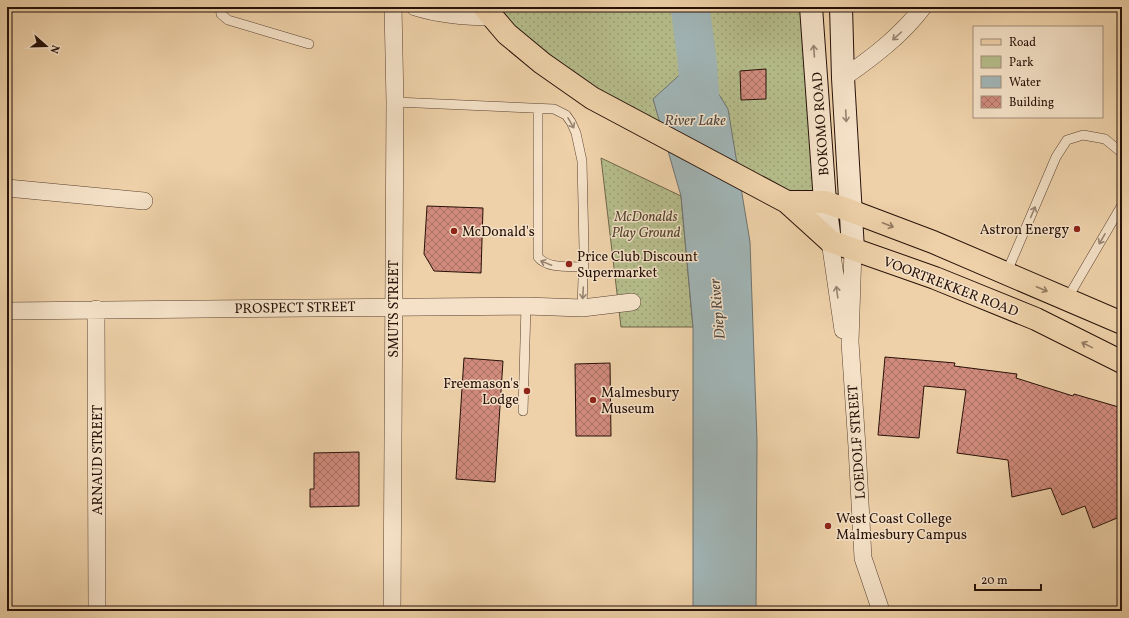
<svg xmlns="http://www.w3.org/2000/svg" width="1129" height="618" font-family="Vollkorn,serif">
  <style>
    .green { fill: url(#green-dots); stroke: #6e664a }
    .water { fill: #a0b4b5; stroke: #707370 }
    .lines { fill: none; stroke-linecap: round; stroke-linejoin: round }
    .river { stroke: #a0b4b5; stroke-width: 39 }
    .building { fill: url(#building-cross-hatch); stroke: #271108 }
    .service-casing { stroke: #594130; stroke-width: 10 }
    .minor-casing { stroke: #594130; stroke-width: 18 }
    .secondary-casing { stroke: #271108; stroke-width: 24 }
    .primary-casing { stroke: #271108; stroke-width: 24 }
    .service { stroke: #f4e1c7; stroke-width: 9 }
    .minor { stroke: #f4e1c7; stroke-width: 17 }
    .secondary { stroke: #f4e1c7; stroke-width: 22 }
    .primary { stroke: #eed1a9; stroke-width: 22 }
    .oneway { stroke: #988371 }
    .oneway2 { stroke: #947b61 }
    .poi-dot { fill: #8f2418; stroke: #f4e1c7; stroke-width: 1.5 }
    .labels { text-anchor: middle; stroke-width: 3; stroke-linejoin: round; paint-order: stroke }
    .street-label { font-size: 14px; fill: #271108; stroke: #f4e1c7 }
    .park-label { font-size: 14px; font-style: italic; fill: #52442f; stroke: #f4e1c7 }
    .poi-label { font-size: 14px; fill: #271108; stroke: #f4e1c7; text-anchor: start }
    .water-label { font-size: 15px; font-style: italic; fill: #514a45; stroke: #f4e1c7 }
  </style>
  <defs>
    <pattern id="green-dots" width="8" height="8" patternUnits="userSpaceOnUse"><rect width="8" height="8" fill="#b5bc8b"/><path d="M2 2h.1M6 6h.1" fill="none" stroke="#9ca176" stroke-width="1.8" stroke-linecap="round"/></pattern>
    <pattern id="building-cross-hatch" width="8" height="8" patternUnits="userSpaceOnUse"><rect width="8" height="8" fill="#d18b7d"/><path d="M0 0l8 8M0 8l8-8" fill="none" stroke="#aa7064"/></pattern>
  </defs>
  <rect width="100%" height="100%" fill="#eed1a9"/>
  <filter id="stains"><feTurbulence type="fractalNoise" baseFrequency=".005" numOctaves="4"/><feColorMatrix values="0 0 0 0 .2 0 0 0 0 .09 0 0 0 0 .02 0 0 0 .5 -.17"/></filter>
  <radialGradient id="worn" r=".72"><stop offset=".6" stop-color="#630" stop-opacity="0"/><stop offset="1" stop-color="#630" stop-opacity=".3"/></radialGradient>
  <path class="green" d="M 484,7 L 811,7 L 825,202 L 787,202 L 644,125 Z
    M 601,158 L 681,196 L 693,327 L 621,327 Z"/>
  <path class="water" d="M 697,59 L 728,109 L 750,242 L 757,441 L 756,611 L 693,611 L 693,327 L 681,196 L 653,99 Z"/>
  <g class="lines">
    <path class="river" d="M 690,7 L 697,59 L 701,112"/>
  </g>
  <path class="building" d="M 766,69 L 766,99 L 741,100 L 740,71 Z
    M 427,206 L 483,208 L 481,273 L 434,271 L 424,254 Z
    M 885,357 L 955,363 L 954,366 L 1017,374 L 1016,378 L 1073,396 L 1074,394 L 1122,408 L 1122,516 L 1093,528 L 1085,506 L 1062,515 L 1051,488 L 1012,497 L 1008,460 L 957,453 L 966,390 L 924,386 L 919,438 L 878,435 Z
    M 464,358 L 503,361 L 495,482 L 456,479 Z
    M 610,363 L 611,436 L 576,436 L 575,364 Z
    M 359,452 L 359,506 L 310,507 L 310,489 L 314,489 L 314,453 Z"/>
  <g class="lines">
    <defs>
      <path id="service" d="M 220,7 L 221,14 L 228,20 L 309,44
        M 395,102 L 554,109 L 566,115 L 571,122 L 576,133 L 582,161 L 584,249 L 582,308
        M 538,108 L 538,257 C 547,269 570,266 584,267
        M 1006,274 L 1056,157 L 1067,140 L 1083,135 L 1105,139 L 1122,153
        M 1067,299 L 1122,205
        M 523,411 L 526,306"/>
      <path id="minor" d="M 415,7 C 440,15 466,17 492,17
        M 843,78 C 873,57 901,36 923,7
        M 7,188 L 144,201
        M 830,241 L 843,330
        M 853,250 L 850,342 L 857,447 L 863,558 L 881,611
        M 96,309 L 97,611
        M 7,311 L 526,306 L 582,308 L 632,302
        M 392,611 L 395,102 L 393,7"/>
      <path id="secondary" d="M 811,7 L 825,202 L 830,241
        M 841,7 L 843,78 L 853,250"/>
      <path id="primary" d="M 484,7 L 507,34 L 542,63 L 592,98 L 787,202 L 830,241 L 935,278 L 1036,319 L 1122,362
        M 787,202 L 825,202 L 851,211 L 933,242 L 1122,323"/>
    </defs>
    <use href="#service" class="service-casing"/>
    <use href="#minor" class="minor-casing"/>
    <use href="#secondary" class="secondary-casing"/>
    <use href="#primary" class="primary-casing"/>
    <use href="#service" class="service"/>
    <use href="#minor" class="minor"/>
    <use href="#secondary" class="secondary"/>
    <use href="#primary" class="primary"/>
  </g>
  <defs><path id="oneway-shaft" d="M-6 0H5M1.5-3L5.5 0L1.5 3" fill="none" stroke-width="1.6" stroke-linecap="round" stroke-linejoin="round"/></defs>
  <g class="oneway">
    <use href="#oneway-shaft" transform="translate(897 36) rotate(138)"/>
    <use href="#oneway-shaft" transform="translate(814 51) rotate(-94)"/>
    <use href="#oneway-shaft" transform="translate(846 116) rotate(87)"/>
    <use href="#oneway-shaft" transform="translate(571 123) rotate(60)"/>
    <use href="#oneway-shaft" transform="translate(1033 212) rotate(-67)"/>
    <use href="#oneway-shaft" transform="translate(1102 239) rotate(120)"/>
    <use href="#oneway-shaft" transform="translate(546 263) rotate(-158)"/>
    <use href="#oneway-shaft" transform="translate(837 292) rotate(-98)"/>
    <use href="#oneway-shaft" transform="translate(583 293) rotate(93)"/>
  </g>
  <g class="oneway2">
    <use href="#oneway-shaft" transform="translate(888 225) rotate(21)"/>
    <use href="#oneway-shaft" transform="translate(1042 289) rotate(23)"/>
    <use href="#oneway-shaft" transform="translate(1087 345) rotate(-154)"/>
  </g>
  <g class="poi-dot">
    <circle cx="1077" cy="229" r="4"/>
    <circle cx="454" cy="231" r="4"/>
    <circle cx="569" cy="264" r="4"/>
    <circle cx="527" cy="391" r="4"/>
    <circle cx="593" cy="400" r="4"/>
    <circle cx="828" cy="526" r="4"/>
  </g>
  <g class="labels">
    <g class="street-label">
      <text transform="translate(820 124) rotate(-94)" y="5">BOKOMO ROAD</text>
      <text transform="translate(951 286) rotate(21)" y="5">VOORTREKKER ROAD</text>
      <text transform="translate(295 307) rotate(-1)" y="5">PROSPECT STREET</text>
      <text transform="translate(393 309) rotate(-90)" y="5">SMUTS STREET</text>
      <text transform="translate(856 442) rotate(-94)" y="5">LOEDOLF STREET</text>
      <text transform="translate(97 460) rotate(-90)" y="5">ARNAUD STREET</text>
    </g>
    <g class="park-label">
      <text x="646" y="221">McDonalds<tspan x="646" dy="16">Play Ground</tspan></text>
    </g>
    <g class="poi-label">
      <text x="1069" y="234" text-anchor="end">Astron Energy</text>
      <text x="462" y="236">McDonald's</text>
      <text x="577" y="261">Price Club Discount<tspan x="577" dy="16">Supermarket</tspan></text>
      <text x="519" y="388" text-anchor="end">Freemason's<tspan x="519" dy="16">Lodge</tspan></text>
      <text x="601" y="397">Malmesbury<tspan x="601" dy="16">Museum</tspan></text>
      <text x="836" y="523">West Coast College<tspan x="836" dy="16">Malmesbury Campus</tspan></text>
    </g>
    <g class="water-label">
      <text x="695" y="125">River Lake</text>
      <text transform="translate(717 309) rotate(-95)" y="5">Diep River</text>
    </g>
  </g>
  <rect width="1129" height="618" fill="none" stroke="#eed1a9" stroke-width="24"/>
  <rect x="8" y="8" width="1113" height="602" fill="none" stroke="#271108" stroke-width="2"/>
  <rect x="12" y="12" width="1105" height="594" fill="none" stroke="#271108"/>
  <rect x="973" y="26" width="130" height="92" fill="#f4e1c7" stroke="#a28e7b"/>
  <rect x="981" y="39" width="20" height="6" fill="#eed1a9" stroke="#a28e7b"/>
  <text x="1009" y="46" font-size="12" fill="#271108">Road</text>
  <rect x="981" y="56" width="20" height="12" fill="#b5bc8b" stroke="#a28e7b"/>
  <text x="1009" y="66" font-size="12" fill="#271108">Park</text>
  <rect x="981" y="76" width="20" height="12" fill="#a0b4b5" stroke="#a28e7b"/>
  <text x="1009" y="86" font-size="12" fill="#271108">Water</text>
  <rect x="981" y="96" width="20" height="12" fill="url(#building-cross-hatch)" stroke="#a28e7b"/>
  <text x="1009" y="106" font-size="12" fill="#271108">Building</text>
  <g transform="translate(46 46) rotate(110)" stroke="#f4e1c7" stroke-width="3" paint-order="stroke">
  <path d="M0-3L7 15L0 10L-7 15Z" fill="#271108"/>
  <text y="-6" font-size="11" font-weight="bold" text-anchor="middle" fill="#271108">N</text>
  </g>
  <path d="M975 584v6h66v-6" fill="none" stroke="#271108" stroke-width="2"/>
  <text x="981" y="584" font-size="12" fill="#271108" stroke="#f4e1c7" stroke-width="3" paint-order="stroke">20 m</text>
  <rect width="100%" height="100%" filter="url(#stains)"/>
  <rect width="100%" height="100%" fill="url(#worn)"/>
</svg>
